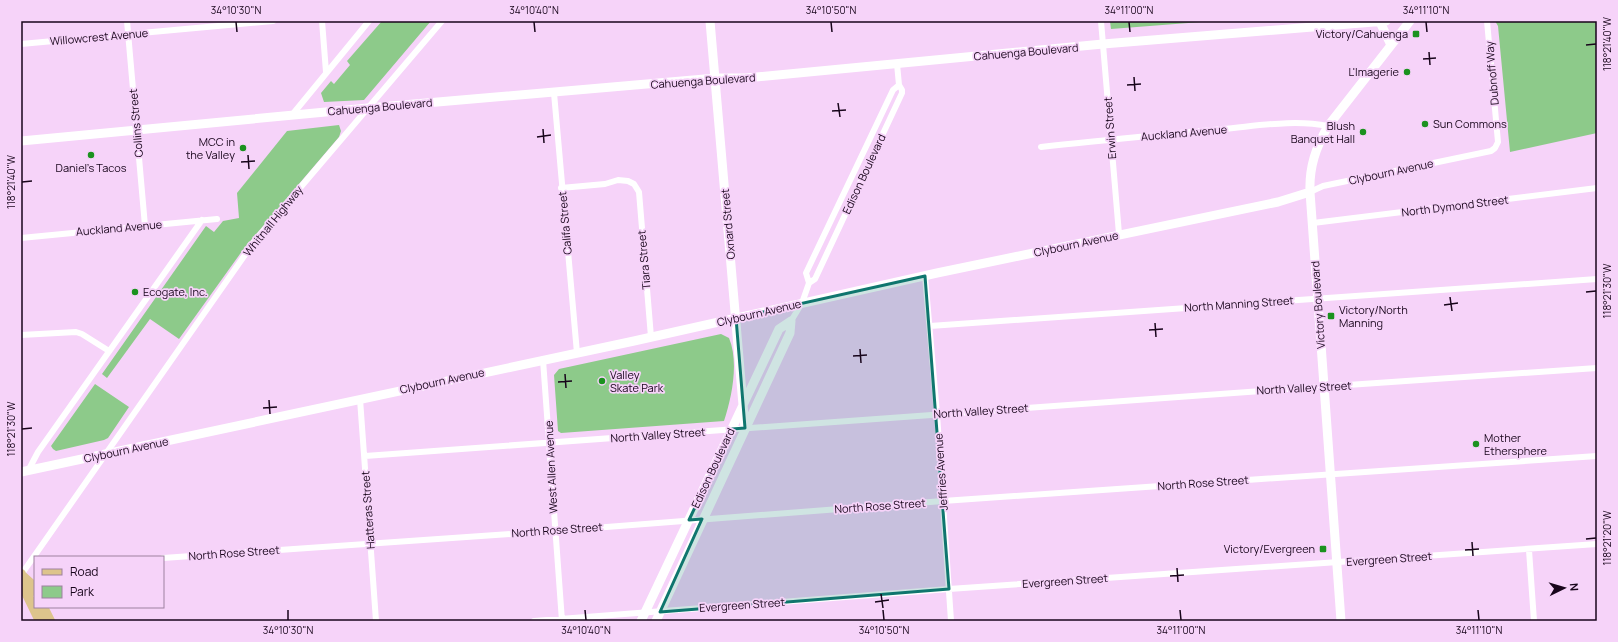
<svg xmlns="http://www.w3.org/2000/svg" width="1618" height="642" font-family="Manrope,sans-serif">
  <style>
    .green { fill: #8dca8a }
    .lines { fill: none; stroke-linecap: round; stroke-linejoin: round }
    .street { stroke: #fff; stroke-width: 6 }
    .secondary { stroke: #fff; stroke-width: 9 }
    .primary { stroke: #ddc48c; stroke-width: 10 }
    .marked { fill: #0f766e; fill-opacity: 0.2; stroke: #0f766e; stroke-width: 3; stroke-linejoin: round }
    .ticks { fill: none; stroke: #18051b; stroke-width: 1.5 }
    .poi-dot { fill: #1b921f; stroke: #f6d3f9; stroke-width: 1.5 }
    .labels { text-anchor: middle; stroke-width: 3.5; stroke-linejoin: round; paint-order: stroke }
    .poi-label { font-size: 11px; fill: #18051b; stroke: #f6d3f9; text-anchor: end }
    .street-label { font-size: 11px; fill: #18051b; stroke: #f6d3f9 }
    .neatline { fill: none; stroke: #18051b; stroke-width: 1.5 }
    .ticks-label { font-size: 10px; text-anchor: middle; fill: #18051b }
  </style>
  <rect width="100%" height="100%" fill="#f6d3f9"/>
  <path class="green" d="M 382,21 L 431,21 L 364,100 L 324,102 L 321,93 L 331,81 L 334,84 L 350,65 L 347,61 Z
    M 1110,21 L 1214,21 L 1111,29 Z
    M 1495,21 L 1597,21 L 1597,133 L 1510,152 L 1498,26 Z
    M 339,125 L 341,131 L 339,137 L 245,247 L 179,339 L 150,319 L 107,378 L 102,374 L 206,226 L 214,232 L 223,221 L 239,218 L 237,193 L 287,131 Z
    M 721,334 L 729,338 C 739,362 732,397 724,421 L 561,433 L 558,431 L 554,375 L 559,369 Z
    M 95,384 L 129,407 L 108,438 L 104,440 L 56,451 L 53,449 L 51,446 Z"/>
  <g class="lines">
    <path class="street" d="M 127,21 L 145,226
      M 322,21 L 326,72
      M 1101,21 L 1119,234
      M 21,44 L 273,21
      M 554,93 L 577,353
      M 292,115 L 369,21
      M 1041,147 C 1101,140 1162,135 1222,129 C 1257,126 1294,119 1328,126
      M 561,188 L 605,184 L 618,180 L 628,181 L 634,184 L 639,192 L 651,337
      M 1310,192 L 1323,186 L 1491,151 L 1495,148 L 1498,142 L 1487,21
      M 1313,223 L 1597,188
      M 21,238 L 217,219
      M 925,276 L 937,414 L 951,621
      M 809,283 L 806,273 L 893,90 L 899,85
      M 791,321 L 802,303 L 809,283 L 815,279 L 902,93 L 902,90 L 899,85 L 897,64
      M 930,326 L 1597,279
      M 21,335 L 76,332 L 82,334 L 109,351
      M 543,360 L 562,621
      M 360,399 L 376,621
      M 365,456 L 1275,390 L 1597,368
      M 28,471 L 38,452 L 202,220
      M 1529,550 L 1534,621
      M 163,558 L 555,531 L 943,501 L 1597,456
      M 21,575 L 254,242 L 442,21
      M 534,621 L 949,589 L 1597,544"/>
    <path class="secondary" d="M 710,21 L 745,428
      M 1380,22 L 1391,45
      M 21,141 L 368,108 L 716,78 L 746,78 L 1103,44 L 1386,21
      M 21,472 L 634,341 L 937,273 L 1278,202 L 1310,192
      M 641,621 L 779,329 L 791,321
      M 656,621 L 790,333 L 791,321
      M 1341,621 L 1310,192 C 1309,167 1316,147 1328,126 L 1410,21"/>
    <path class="primary" d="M 21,574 L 24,588 L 40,621
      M 21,575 L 31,584 L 35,591
      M 43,607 L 50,621"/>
  </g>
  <path class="marked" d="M 925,276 L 949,589 L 660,612 L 702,519 L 689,520 L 732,429 L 745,428 L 736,318 Z"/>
  <path class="ticks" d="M 236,22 L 237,32M 534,22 L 535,32M 831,22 L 832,32M 1129,22 L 1130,32M 1426,22 L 1427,32M 1586,45 L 1596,44M 1429,52 L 1430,65M 1423,59 L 1436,58M 1134,77 L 1135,91M 1127,85 L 1141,84M 838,103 L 840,117M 832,111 L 846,110M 543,129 L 544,143M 537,137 L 551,135M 248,155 L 249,169M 241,162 L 255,161M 22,182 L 32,181M 1586,292 L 1596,291M 1450,297 L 1452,311M 1444,305 L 1458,303M 1155,323 L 1156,337M 1149,330 L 1163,329M 860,349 L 861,363M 853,356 L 867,355M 565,374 L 566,388M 558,382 L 572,381M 269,400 L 270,414M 263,408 L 277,407M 22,429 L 32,428M 1586,539 L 1596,538M 1472,542 L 1473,556M 1465,550 L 1479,549M 1177,568 L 1178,582M 1170,576 L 1184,575M 881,594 L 883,608M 875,602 L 889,600M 288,610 L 288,620M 585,610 L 586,620M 883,610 L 884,620M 1180,610 L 1181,620M 1478,610 L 1479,620"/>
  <g class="poi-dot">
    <rect x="1412" y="30" width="8" height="8" rx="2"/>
    <circle cx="1407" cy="72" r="4"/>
    <circle cx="1425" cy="124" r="4"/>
    <circle cx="1363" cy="132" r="4"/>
    <circle cx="243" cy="148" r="4"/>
    <circle cx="91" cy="155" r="4"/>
    <circle cx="135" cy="292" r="4"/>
    <rect x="1327" y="312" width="8" height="8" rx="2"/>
    <circle cx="602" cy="381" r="4"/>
    <circle cx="1476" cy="444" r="4"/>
    <rect x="1319" y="545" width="8" height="8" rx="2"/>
  </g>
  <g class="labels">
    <g class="poi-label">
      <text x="1408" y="38">Victory/Cahuenga</text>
      <text x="1399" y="76">L'Imagerie</text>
      <text x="1433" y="128" text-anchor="start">Sun Commons</text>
      <text x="1355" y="130">Blush<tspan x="1355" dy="13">Banquet Hall</tspan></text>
      <text x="235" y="146">MCC in<tspan x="235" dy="13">the Valley</tspan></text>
      <text x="91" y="172" text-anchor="middle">Daniel's Tacos</text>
      <text x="143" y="296" text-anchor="start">Ecogate, Inc.</text>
      <text x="1339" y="314" text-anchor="start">Victory/North<tspan x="1339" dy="13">Manning</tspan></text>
      <text x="610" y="379" text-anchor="start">Valley<tspan x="610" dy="13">Skate Park</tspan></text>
      <text x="1484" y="442" text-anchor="start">Mother<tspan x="1484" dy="13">Ethersphere</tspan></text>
      <text x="1315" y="553">Victory/Evergreen</text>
    </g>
    <g class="street-label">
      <text transform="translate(99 37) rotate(-5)" y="4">Willowcrest Avenue</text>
      <text transform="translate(1026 52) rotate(-5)" y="4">Cahuenga Boulevard</text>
      <text transform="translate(1492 73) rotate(-95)" y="4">Dubnoff Way</text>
      <text transform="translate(703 81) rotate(-4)" y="4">Cahuenga Boulevard</text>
      <text transform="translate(380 107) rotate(-5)" y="4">Cahuenga Boulevard</text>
      <text transform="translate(136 123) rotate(-95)" y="4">Collins Street</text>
      <text transform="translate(1110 128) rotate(-94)" y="4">Erwin Street</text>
      <text transform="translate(1184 133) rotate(-5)" y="4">Auckland Avenue</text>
      <text transform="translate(1391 172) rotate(-12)" y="4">Clybourn Avenue</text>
      <text transform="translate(864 174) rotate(-65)" y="4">Edison Boulevard</text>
      <text transform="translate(1455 206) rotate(-7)" y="4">North Dymond Street</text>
      <text transform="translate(273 221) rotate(-51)" y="4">Whitnall Highway</text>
      <text transform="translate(565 223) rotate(-95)" y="4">Califa Street</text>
      <text transform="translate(728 224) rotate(-95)" y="4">Oxnard Street</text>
      <text transform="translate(119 228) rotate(-5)" y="4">Auckland Avenue</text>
      <text transform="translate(1076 244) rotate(-12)" y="4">Clybourn Avenue</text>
      <text transform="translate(644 260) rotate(-95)" y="4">Tiara Street</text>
      <text transform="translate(1239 304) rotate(-4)" y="4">North Manning Street</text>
      <text transform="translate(1318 305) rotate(-94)" y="4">Victory Boulevard</text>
      <text transform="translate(759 313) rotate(-13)" y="4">Clybourn Avenue</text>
      <text transform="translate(442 381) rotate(-12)" y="4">Clybourn Avenue</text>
      <text transform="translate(1304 388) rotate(-3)" y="4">North Valley Street</text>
      <text transform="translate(981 411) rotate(-4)" y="4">North Valley Street</text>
      <text transform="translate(658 435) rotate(-4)" y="4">North Valley Street</text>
      <text transform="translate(126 450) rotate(-12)" y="4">Clybourn Avenue</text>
      <text transform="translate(551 467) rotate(-93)" y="4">West Allen Avenue</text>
      <text transform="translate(713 468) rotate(-65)" y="4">Edison Boulevard</text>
      <text transform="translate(941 472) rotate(-94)" y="4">Jeffries Avenue</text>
      <text transform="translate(1203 483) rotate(-4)" y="4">North Rose Street</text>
      <text transform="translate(880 506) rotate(-4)" y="4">North Rose Street</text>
      <text transform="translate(368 510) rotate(-94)" y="4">Hatteras Street</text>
      <text transform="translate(557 530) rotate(-4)" y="4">North Rose Street</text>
      <text transform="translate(234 553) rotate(-4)" y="4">North Rose Street</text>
      <text transform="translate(1389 559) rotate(-4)" y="4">Evergreen Street</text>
      <text transform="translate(1065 581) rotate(-4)" y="4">Evergreen Street</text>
      <text transform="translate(742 605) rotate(-4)" y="4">Evergreen Street</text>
    </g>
  </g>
  <rect width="1618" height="642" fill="none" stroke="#f6d3f9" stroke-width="44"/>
  <rect x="34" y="556" width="130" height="52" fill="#f6d3f9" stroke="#9d81a0"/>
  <rect x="42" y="569" width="20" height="6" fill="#ddc48c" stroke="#9d81a0"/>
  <text x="70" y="576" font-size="12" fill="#18051b">Road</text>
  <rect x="42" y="586" width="20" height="12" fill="#8dca8a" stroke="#9d81a0"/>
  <text x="70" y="596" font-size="12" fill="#18051b">Park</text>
  <g transform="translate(1564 588) rotate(85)" stroke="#f6d3f9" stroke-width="3" paint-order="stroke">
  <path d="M0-3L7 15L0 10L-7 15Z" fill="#18051b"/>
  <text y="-6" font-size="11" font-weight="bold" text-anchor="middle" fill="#18051b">N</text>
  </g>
  <rect x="22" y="22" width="1574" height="598" class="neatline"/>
  <g class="ticks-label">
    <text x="236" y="14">34°10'30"N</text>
    <text x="534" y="14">34°10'40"N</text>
    <text x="831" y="14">34°10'50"N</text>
    <text x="1129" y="14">34°11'00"N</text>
    <text x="1426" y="14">34°11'10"N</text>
    <text transform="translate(1607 44) rotate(-90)" y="4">118°21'40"W</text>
    <text transform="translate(11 182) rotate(-90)" y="4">118°21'40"W</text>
    <text transform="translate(1607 291) rotate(-90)" y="4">118°21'30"W</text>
    <text transform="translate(11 429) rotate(-90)" y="4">118°21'30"W</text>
    <text transform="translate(1607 538) rotate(-90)" y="4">118°21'20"W</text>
    <text x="288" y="634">34°10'30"N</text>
    <text x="586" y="634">34°10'40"N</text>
    <text x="884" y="634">34°10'50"N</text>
    <text x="1181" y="634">34°11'00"N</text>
    <text x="1479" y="634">34°11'10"N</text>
  </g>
</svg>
